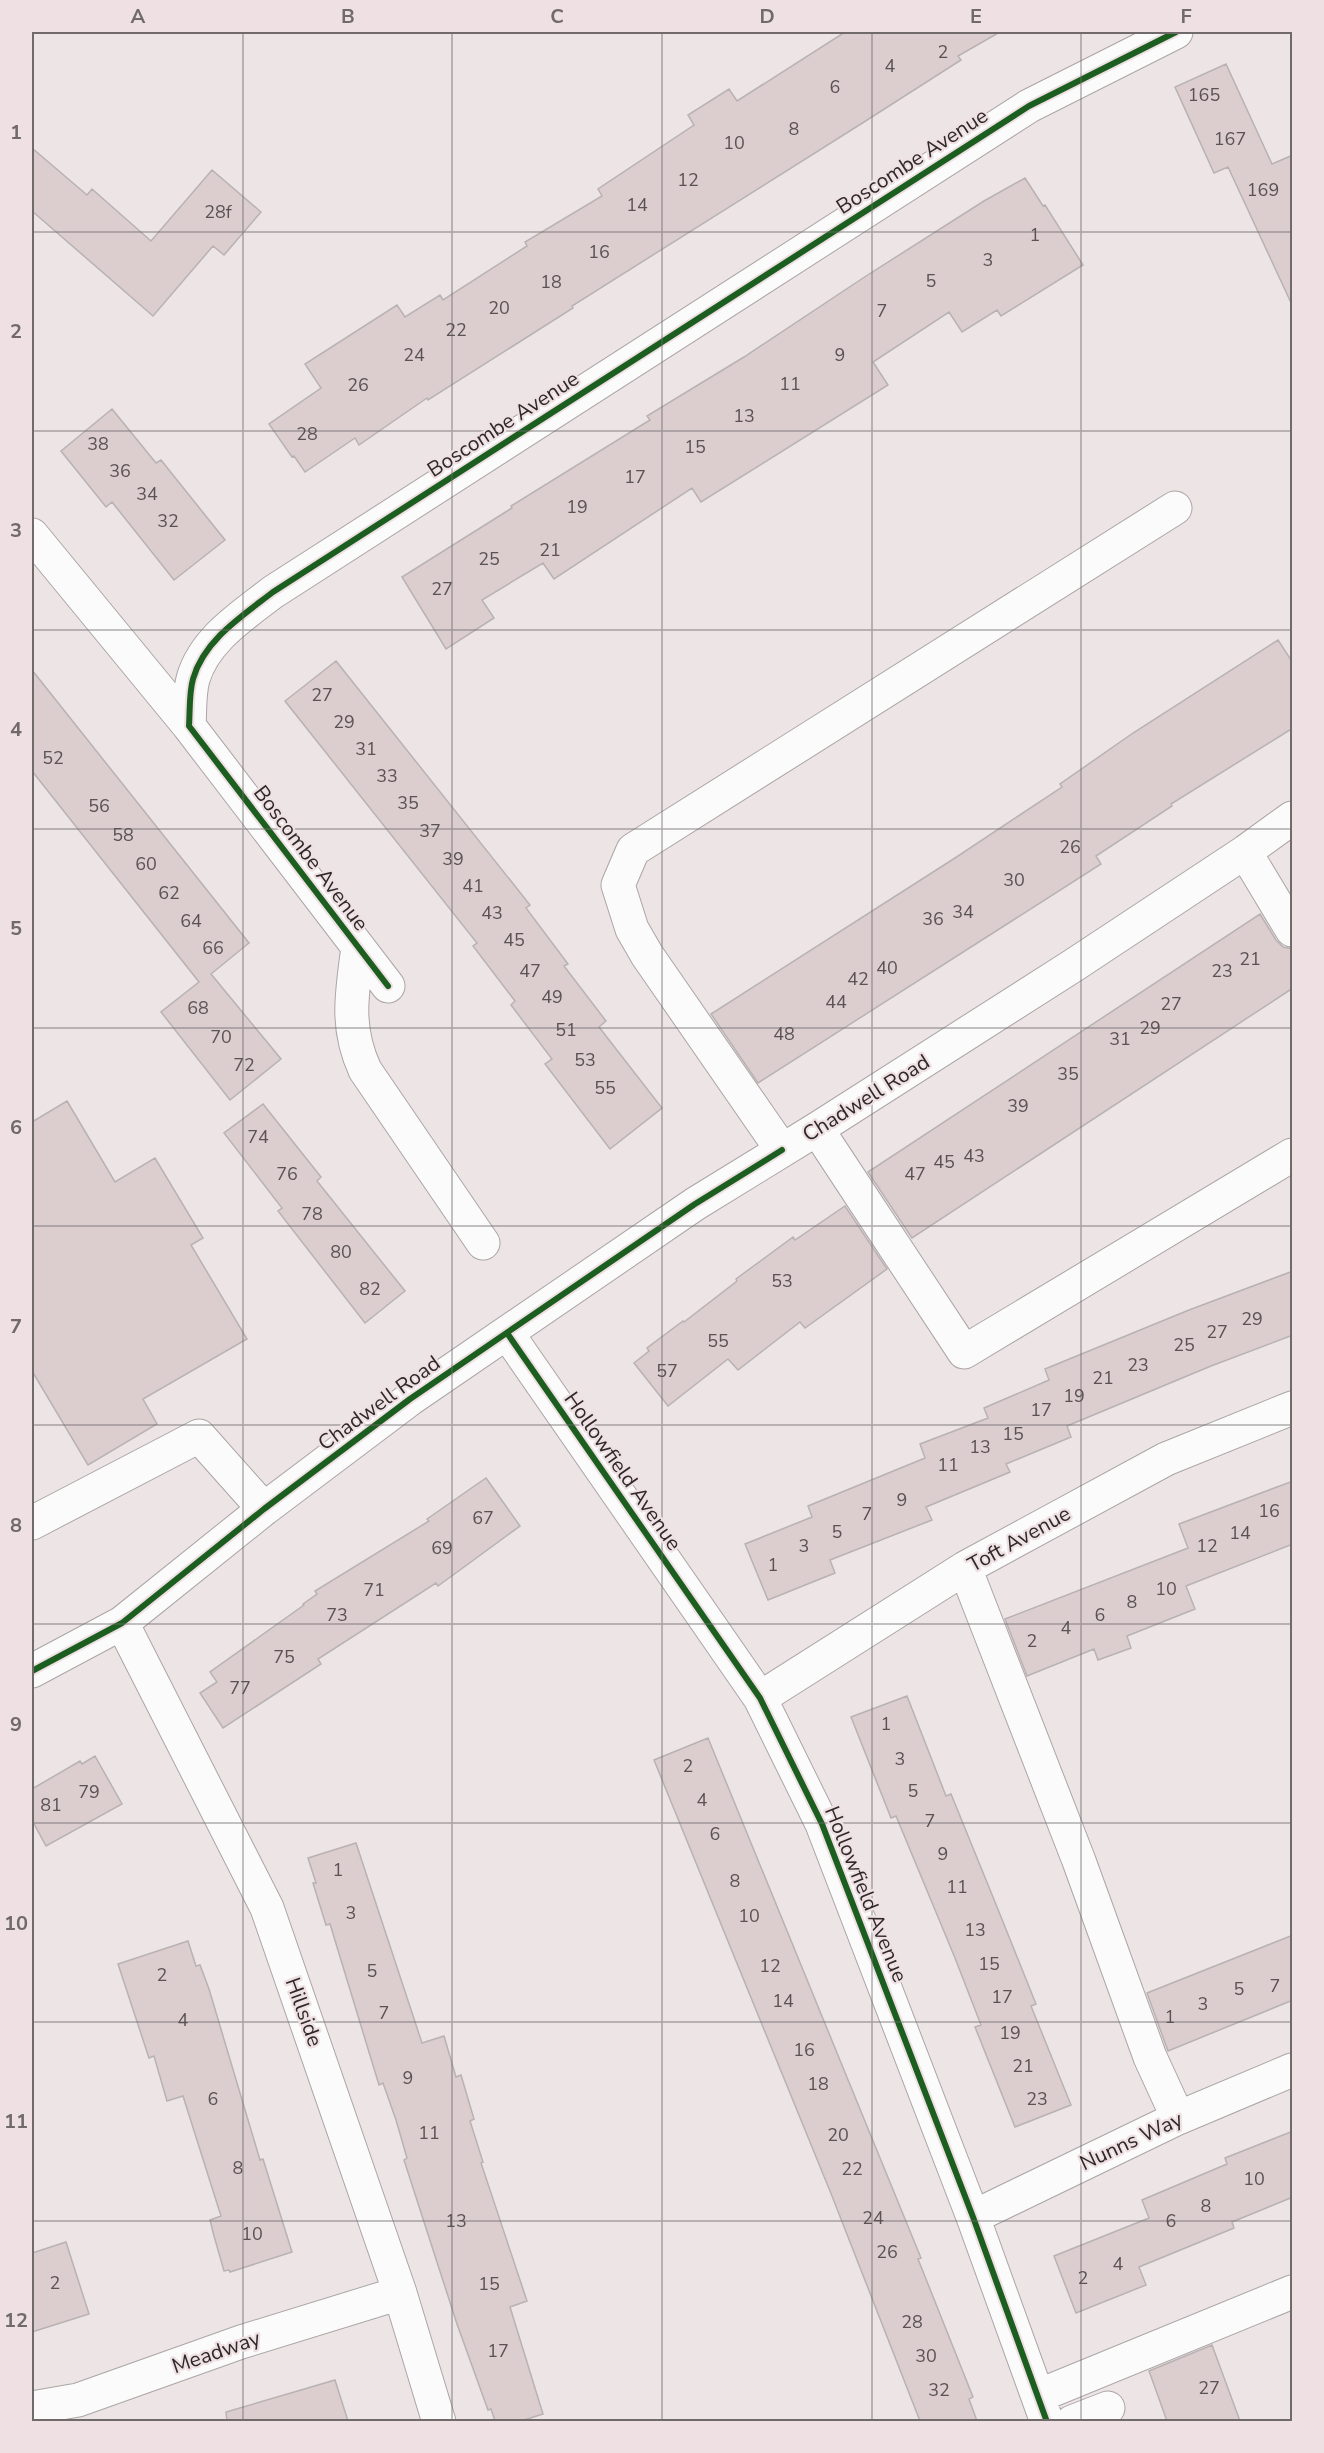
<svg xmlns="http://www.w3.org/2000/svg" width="1324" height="2453" font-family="'Nunito Sans',sans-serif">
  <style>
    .building { fill: #dccdcf; stroke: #b8b2b3; stroke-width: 1.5 }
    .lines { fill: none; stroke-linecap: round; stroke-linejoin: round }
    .minor-casing { stroke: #aba5a6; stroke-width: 35 }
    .minor { stroke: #fcfbfb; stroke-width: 33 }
    .cycleway-casing { stroke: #efe1e3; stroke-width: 10 }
    .cycleway { stroke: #1b5e20; stroke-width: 6 }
    .grid { fill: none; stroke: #706a6b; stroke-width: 1.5; stroke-opacity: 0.55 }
    .labels { text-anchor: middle; stroke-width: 4.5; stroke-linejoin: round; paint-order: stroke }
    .number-label { font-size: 18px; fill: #5a5253 }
    .street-label { font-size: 21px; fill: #2e2829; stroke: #efe1e3 }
    .neatline { fill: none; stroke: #706a6b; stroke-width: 2 }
    .grid-label { font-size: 20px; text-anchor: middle; font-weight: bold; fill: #706a6b }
  </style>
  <rect width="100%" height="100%" fill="#ece4e5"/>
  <path class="building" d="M 845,32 L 1000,32 L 958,56 L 961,60 L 864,122 L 572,306 L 573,308 L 428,400 L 427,398 L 359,445 L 355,438 L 305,472 L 294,456 L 292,457 L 269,424 L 321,388 L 305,364 L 397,305 L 405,317 L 440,295 L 443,300 L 527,246 L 525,242 L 602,196 L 598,189 L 694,125 L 688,115 L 729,89 L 737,101 Z
    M 1226,64 L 1272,164 L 1293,155 L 1293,307 L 1228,167 L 1214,173 L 1175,87 Z
    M 32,148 L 87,195 L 92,189 L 151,241 L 212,170 L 261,212 L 224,255 L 213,246 L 153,316 L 32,211 Z
    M 1025,178 L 1043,206 L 1045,205 L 1083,265 L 1001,316 L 997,310 L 962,332 L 949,312 L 873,362 L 888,385 L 701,502 L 692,488 L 554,579 L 543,563 L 482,600 L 494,618 L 446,649 L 402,577 L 512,508 L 511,506 L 650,420 L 647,416 L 744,357 L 863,278 L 984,201 Z
    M 112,409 L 156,463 L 161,460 L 225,540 L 174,580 L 112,502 L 106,507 L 61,451 Z
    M 1278,640 L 1293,663 L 1293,728 L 1171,804 L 1172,806 L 1096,856 L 1101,864 L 758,1083 L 711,1014 L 955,858 L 1062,787 L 1060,784 L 1133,733 Z
    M 336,661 L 530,905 L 526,908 L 568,964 L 564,966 L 606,1021 L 599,1027 L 662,1108 L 610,1149 L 545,1064 L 552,1059 L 511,1005 L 515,1001 L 473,946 L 477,943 L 285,701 Z
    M 32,670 L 249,943 L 211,974 L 281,1059 L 230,1100 L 161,1012 L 199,982 L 32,771 Z
    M 1260,914 L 1276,940 L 1283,947 L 1293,949 L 1293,988 L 912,1238 L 868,1172 Z
    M 67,1101 L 115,1182 L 155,1158 L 203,1238 L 191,1245 L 247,1339 L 143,1399 L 157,1424 L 88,1465 L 32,1371 L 32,1122 Z
    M 263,1104 L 321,1177 L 317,1181 L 405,1291 L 365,1323 L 278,1211 L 282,1208 L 224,1133 Z
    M 845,1206 L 887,1269 L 805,1328 L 800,1322 L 738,1370 L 728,1359 L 668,1406 L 634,1363 L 649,1351 L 647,1348 L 683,1321 L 684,1322 L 737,1281 L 736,1279 L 793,1237 L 795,1240 Z
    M 1293,1271 L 1293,1335 L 1211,1366 L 1067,1426 L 1071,1437 L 1006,1464 L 1010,1472 L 926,1507 L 932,1520 L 830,1560 L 835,1573 L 768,1600 L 745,1544 L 812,1517 L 808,1506 L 925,1458 L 920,1444 L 988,1418 L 984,1408 L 1049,1380 L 1045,1369 L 1189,1310 Z
    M 486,1478 L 520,1526 L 438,1586 L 436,1583 L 318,1659 L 321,1664 L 223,1728 L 200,1693 L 217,1682 L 210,1672 L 304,1605 L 303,1604 L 317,1594 L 315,1591 L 429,1521 L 427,1519 Z
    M 1293,1481 L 1293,1544 L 1186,1586 L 1195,1609 L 1127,1636 L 1131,1648 L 1098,1660 L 1094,1649 L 1027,1676 L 1005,1619 L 1188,1548 L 1179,1524 Z
    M 907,1696 L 946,1796 L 951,1794 L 995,1902 L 1036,2004 L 1031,2006 L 1071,2105 L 1015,2127 L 975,2027 L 981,2025 L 955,1958 L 896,1816 L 891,1818 L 851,1717 Z
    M 708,1738 L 921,2258 L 918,2259 L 973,2397 L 969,2399 L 977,2421 L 920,2421 L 832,2196 L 654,1760 Z
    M 95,1756 L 122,1804 L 46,1846 L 32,1820 L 32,1789 L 80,1761 L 82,1764 Z
    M 356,1843 L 422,2043 L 444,2036 L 456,2077 L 461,2075 L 474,2119 L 470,2121 L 483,2162 L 481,2163 L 527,2301 L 510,2307 L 543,2414 L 521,2421 L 495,2421 L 491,2409 L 488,2410 L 457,2324 L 404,2160 L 407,2158 L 396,2120 L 383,2083 L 379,2085 L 330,1924 L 326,1925 L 313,1883 L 316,1883 L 308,1858 Z
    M 1293,1935 L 1293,2000 L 1168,2051 L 1147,1993 Z
    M 188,1941 L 196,1966 L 200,1965 L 209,1989 L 260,2160 L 263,2159 L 292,2252 L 230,2272 L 229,2270 L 224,2271 L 214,2236 L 210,2220 L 221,2216 L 183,2096 L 167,2101 L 154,2056 L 149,2058 L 118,1964 Z
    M 1293,2131 L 1293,2197 L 1232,2222 L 1234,2228 L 1139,2267 L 1146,2285 L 1076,2313 L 1054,2256 L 1149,2218 L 1142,2200 L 1227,2164 L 1225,2158 Z
    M 66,2242 L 89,2314 L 32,2332 L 32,2253 Z
    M 1212,2345 L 1240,2421 L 1167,2421 L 1149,2371 Z
    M 335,2380 L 348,2421 L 227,2421 L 226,2412 Z"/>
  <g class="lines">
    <defs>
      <path id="minor" d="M 32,535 L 189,726
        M 1245,852 L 1292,930
        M 358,947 C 352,994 345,1026 365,1070 L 483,1243
        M 388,986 L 189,726 C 190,711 189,693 193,679 C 204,640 242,616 273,592 L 1029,106 L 1176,32
        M 817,1129 L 964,1352 L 1292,1155
        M 782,1150 L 647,955 L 632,929 L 618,885 L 633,850 L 1175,508
        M 507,1333 L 760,1698 L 822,1824 L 973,2217 L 1047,2422
        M 32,1523 L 199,1436 L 264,1509
        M 965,1568 L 1079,1861 L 1150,2057 L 1178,2118
        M 122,1623 L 267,1908 L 400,2293 L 439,2422
        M 32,1671 L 122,1623 L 264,1509 L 410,1399 L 695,1204 L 817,1129 L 1074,965 L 1245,852 L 1292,818
        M 760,1698 L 965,1568 L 1166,1459 L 1292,1408
        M 973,2217 L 1178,2118 L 1292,2070
        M 1038,2396 L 1292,2292
        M 32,2408 L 78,2400 L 241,2342 L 400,2293
        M 1072,2422 L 1108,2408"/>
    </defs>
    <use href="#minor" class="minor-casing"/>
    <use href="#minor" class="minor"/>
    <defs>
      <path id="cycleway" d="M 388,986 L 189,726 C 190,711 189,693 193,679 C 204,640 242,616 273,592 L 1029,106 L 1176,32
        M 507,1333 L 760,1698 L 822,1824 L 973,2217 L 1047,2422
        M 32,1671 L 122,1623 L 264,1509 L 410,1399 L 695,1204 L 782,1150"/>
    </defs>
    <use href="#cycleway" class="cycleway-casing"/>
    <use href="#cycleway" class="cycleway"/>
  </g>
  <path class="grid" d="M 243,32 L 243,2422M 452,32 L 452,2422M 662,32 L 662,2422M 872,32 L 872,2422M 1081,32 L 1081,2422M 32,232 L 1292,232M 32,431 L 1292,431M 32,630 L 1292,630M 32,829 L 1292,829M 32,1028 L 1292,1028M 32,1226 L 1292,1226M 32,1425 L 1292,1425M 32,1624 L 1292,1624M 32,1823 L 1292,1823M 32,2022 L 1292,2022M 32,2221 L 1292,2221"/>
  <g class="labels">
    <g class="number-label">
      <text x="943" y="58">2</text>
      <text x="890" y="72">4</text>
      <text x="835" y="93">6</text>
      <text x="1204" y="101">165</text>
      <text x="794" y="135">8</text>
      <text x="1230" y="145">167</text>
      <text x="734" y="149">10</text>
      <text x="688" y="186">12</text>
      <text x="1263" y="196">169</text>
      <text x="637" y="211">14</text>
      <text x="218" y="218">28f</text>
      <text x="1035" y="241">1</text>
      <text x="599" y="258">16</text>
      <text x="988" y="266">3</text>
      <text x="931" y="287">5</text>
      <text x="551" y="288">18</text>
      <text x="499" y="314">20</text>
      <text x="882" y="317">7</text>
      <text x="456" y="336">22</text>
      <text x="414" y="361">24</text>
      <text x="840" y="361">9</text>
      <text x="790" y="390">11</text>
      <text x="358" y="391">26</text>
      <text x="744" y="422">13</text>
      <text x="307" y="440">28</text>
      <text x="98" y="450">38</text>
      <text x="695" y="453">15</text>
      <text x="120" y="477">36</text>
      <text x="635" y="483">17</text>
      <text x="147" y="500">34</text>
      <text x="577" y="513">19</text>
      <text x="168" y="527">32</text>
      <text x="550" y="556">21</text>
      <text x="489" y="565">25</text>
      <text x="442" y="595">27</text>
      <text x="322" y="701">27</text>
      <text x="344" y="728">29</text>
      <text x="366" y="755">31</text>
      <text x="53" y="764">52</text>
      <text x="387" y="782">33</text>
      <text x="408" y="809">35</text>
      <text x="99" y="812">56</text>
      <text x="430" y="837">37</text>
      <text x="123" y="841">58</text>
      <text x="1070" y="853">26</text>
      <text x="453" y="865">39</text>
      <text x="146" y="870">60</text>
      <text x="1014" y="886">30</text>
      <text x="473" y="892">41</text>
      <text x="169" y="899">62</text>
      <text x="963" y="918">34</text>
      <text x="492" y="919">43</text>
      <text x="933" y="925">36</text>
      <text x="191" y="927">64</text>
      <text x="514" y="946">45</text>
      <text x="213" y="954">66</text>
      <text x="1250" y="965">21</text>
      <text x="887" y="974">40</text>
      <text x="530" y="977">47</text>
      <text x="1222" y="977">23</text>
      <text x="858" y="985">42</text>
      <text x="552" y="1003">49</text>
      <text x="836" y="1008">44</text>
      <text x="1171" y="1010">27</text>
      <text x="198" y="1014">68</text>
      <text x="1150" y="1034">29</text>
      <text x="566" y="1036">51</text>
      <text x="784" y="1040">48</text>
      <text x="221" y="1043">70</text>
      <text x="1120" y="1045">31</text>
      <text x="585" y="1066">53</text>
      <text x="244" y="1071">72</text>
      <text x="1068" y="1080">35</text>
      <text x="605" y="1094">55</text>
      <text x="1018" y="1112">39</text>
      <text x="258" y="1143">74</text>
      <text x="974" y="1162">43</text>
      <text x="944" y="1168">45</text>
      <text x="287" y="1180">76</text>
      <text x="915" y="1180">47</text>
      <text x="312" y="1220">78</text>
      <text x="341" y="1258">80</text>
      <text x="782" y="1287">53</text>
      <text x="370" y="1295">82</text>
      <text x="1252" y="1325">29</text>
      <text x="1217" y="1338">27</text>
      <text x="718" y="1347">55</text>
      <text x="1184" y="1351">25</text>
      <text x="1138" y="1371">23</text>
      <text x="667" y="1377">57</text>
      <text x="1103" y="1384">21</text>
      <text x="1074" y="1402">19</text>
      <text x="1041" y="1416">17</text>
      <text x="1013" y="1440">15</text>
      <text x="980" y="1453">13</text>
      <text x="948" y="1471">11</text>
      <text x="902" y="1506">9</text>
      <text x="1269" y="1517">16</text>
      <text x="867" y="1520">7</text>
      <text x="483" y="1524">67</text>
      <text x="837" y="1538">5</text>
      <text x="1240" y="1539">14</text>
      <text x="804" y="1552">3</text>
      <text x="1207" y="1552">12</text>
      <text x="442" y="1554">69</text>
      <text x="773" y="1571">1</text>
      <text x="1166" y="1595">10</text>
      <text x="374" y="1596">71</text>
      <text x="1132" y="1608">8</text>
      <text x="337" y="1621">73</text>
      <text x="1100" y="1621">6</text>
      <text x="1066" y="1634">4</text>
      <text x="1032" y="1647">2</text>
      <text x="284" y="1663">75</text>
      <text x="240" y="1694">77</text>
      <text x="886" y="1730">1</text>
      <text x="900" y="1765">3</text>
      <text x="688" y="1772">2</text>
      <text x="913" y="1797">5</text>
      <text x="89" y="1798">79</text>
      <text x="702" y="1806">4</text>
      <text x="51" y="1811">81</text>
      <text x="930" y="1827">7</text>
      <text x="715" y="1840">6</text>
      <text x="943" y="1860">9</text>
      <text x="338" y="1876">1</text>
      <text x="735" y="1887">8</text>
      <text x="957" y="1893">11</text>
      <text x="351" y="1919">3</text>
      <text x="749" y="1922">10</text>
      <text x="975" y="1936">13</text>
      <text x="989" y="1970">15</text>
      <text x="770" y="1972">12</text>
      <text x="372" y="1977">5</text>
      <text x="162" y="1981">2</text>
      <text x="1275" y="1992">7</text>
      <text x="1239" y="1995">5</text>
      <text x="1002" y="2003">17</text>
      <text x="783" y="2007">14</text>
      <text x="1203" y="2010">3</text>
      <text x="384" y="2019">7</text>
      <text x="1170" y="2023">1</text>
      <text x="183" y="2026">4</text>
      <text x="1010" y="2039">19</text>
      <text x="804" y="2056">16</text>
      <text x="1023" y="2072">21</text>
      <text x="408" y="2084">9</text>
      <text x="818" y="2090">18</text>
      <text x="213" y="2105">6</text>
      <text x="1037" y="2105">23</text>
      <text x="429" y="2139">11</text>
      <text x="838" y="2141">20</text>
      <text x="238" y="2174">8</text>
      <text x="852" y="2175">22</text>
      <text x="1254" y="2185">10</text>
      <text x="1206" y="2212">8</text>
      <text x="873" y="2224">24</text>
      <text x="456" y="2227">13</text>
      <text x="1171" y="2227">6</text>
      <text x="252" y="2240">10</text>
      <text x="887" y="2258">26</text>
      <text x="1118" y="2270">4</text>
      <text x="1083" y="2284">2</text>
      <text x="55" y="2289">2</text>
      <text x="489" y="2290">15</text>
      <text x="912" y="2328">28</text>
      <text x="498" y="2357">17</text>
      <text x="926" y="2362">30</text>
      <text x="1209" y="2394">27</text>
      <text x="939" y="2396">32</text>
    </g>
    <g class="street-label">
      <text transform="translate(912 161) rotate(-33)" y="7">Boscombe Avenue</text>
      <text transform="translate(503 424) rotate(-33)" y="7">Boscombe Avenue</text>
      <text transform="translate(311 858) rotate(53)" y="7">Boscombe Avenue</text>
      <text transform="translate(866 1098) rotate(-32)" y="7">Chadwell Road</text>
      <text transform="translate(379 1403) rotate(-36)" y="7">Chadwell Road</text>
      <text transform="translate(623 1471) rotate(55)" y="7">Hollowfield Avenue</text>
      <text transform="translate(1019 1539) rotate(-29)" y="7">Toft Avenue</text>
      <text transform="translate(866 1894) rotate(68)" y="7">Hollowfield Avenue</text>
      <text transform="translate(304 2012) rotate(70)" y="7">Hillside</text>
      <text transform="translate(1131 2141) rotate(-25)" y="7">Nunns Way</text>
      <text transform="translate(216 2352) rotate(-19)" y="7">Meadway</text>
    </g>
  </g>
  <rect width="1324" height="2453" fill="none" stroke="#efe1e3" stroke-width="66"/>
  <rect x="33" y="33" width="1258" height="2387" class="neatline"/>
  <g class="grid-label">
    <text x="138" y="23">A</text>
    <text x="348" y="23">B</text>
    <text x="557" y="23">C</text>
    <text x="767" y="23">D</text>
    <text x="976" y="23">E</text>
    <text x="1186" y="23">F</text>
    <text x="16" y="139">1</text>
    <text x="16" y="338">2</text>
    <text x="16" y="537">3</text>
    <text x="16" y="736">4</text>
    <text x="16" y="935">5</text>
    <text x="16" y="1134">6</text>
    <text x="16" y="1333">7</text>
    <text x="16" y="1532">8</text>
    <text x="16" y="1731">9</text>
    <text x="16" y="1930">10</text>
    <text x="16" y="2128">11</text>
    <text x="16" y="2327">12</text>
  </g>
</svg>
